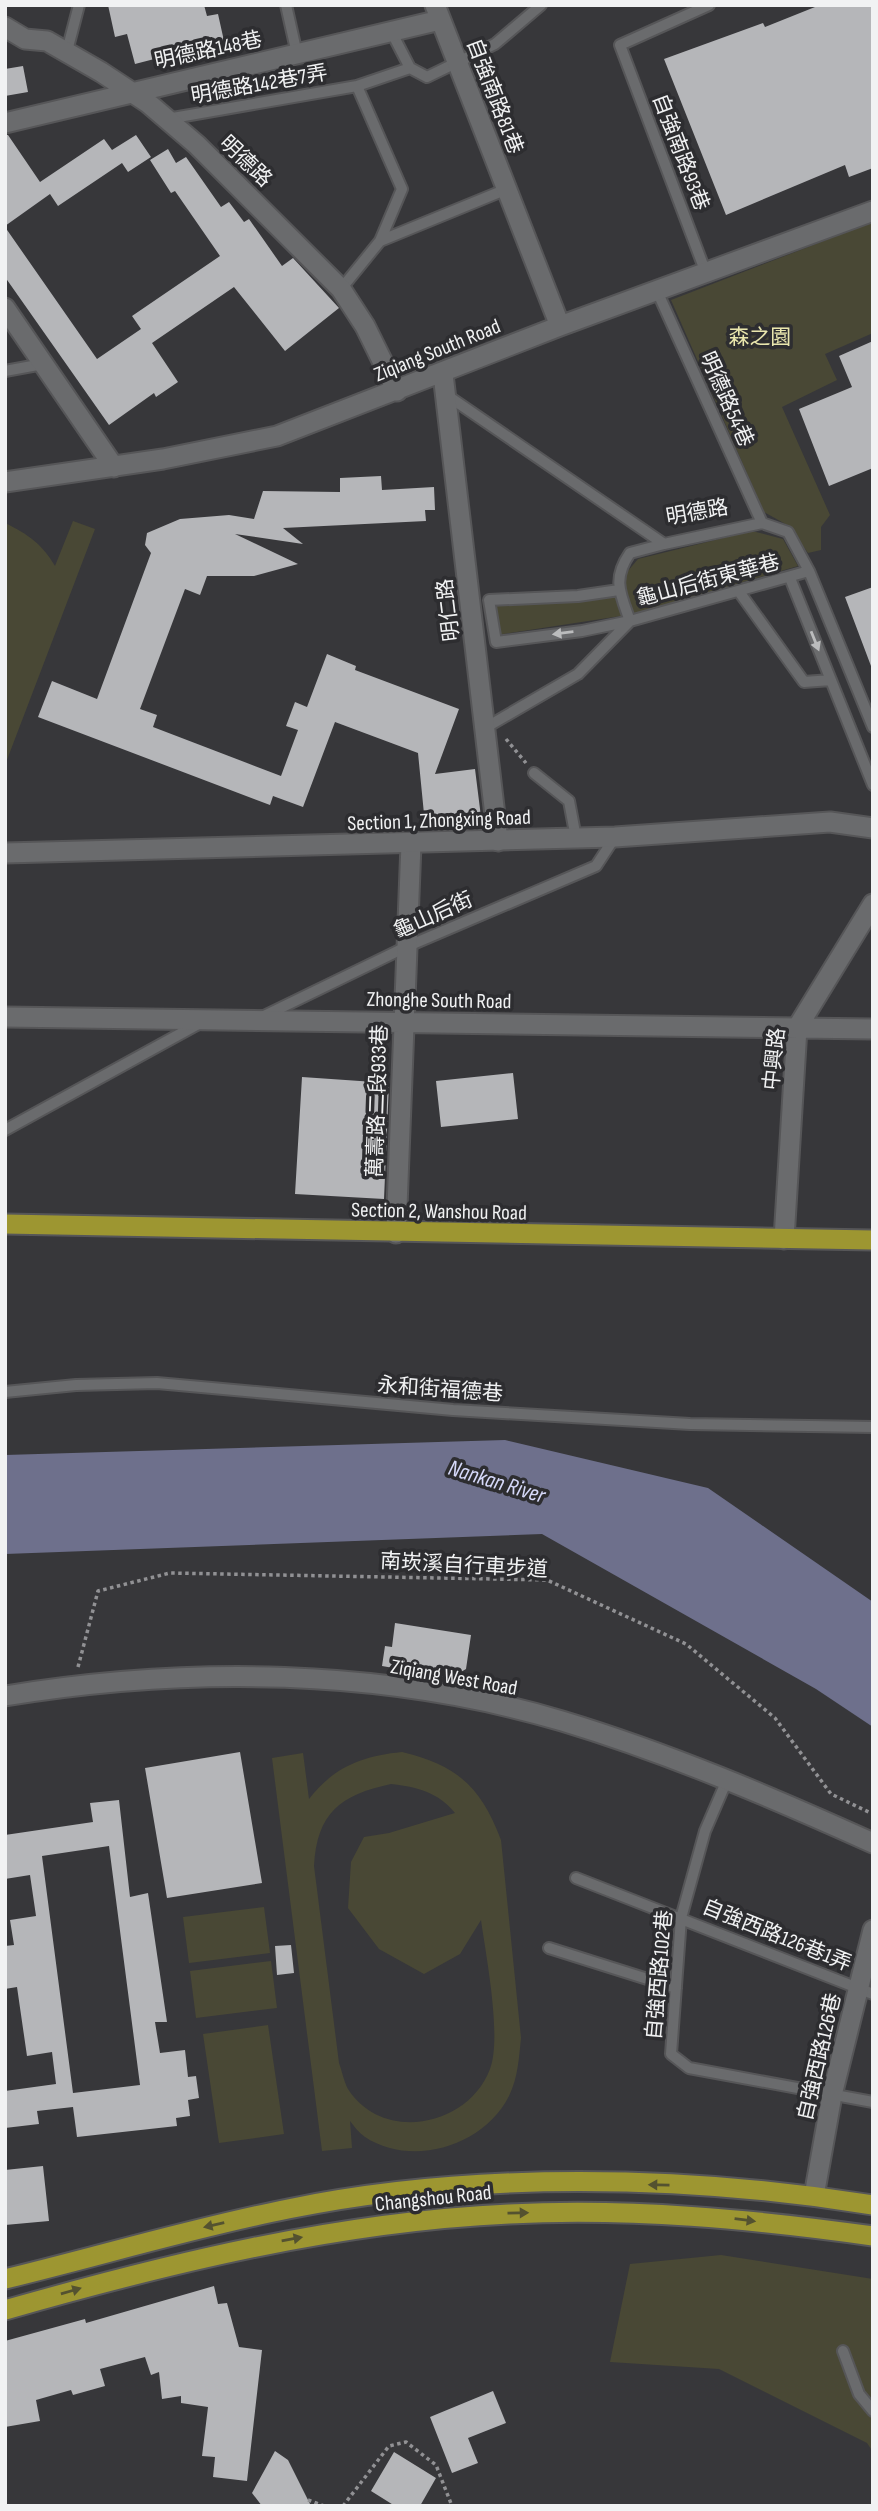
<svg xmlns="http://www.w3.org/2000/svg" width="878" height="2511" font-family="'Sofia Sans Condensed','Noto Sans TC',sans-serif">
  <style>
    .green { fill: #494835; fill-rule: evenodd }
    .water { fill: #6e708c }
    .building { fill: #b5b6b9; fill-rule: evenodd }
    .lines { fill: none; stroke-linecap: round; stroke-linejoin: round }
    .service-casing { stroke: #565658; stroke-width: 14 }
    .minor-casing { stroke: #565658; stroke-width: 23 }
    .tertiary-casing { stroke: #565658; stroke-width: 23 }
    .primary-casing { stroke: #565658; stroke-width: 23 }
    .path { stroke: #919194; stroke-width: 3.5; stroke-dasharray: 3.5 3.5; stroke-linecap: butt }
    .service { stroke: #6a6b6d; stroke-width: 10 }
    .minor { stroke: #6a6b6d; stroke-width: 19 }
    .tertiary { stroke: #6a6b6d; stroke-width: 19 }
    .primary { stroke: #9d9631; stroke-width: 19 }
    .oneway { fill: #bbbcbd }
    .oneway2 { fill: #545230 }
    .labels { text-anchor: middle; stroke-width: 7; stroke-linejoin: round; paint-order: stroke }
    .street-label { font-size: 21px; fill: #f1f2f3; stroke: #2d2d30 }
    .park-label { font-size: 21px; fill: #e9e6ad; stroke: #2d2d30 }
    .water-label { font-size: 23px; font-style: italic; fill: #d6d9f9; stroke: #2d2d30 }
  </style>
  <rect width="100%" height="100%" fill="#37373a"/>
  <path class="green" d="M 873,222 L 873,333 L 825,354 L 837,380 L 782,407 L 830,515 L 821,527 L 821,550 L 808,553 L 789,526 L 764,512 L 671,300 Z
    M 73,521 L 95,529 L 5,765 L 5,523 C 28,534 43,545 55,566 Z
    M 752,531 L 783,539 L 798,566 L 634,614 L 490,636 L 491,606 L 586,598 L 611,591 L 638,559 Z
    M 402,1752 C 457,1765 481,1787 501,1840 L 521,2038 C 519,2057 518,2078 509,2096 C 484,2146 412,2168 365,2137 C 359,2133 354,2126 350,2121 L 352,2148 L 322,2151 L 272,1758 L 303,1753 L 309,1799 C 334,1767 362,1756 402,1752 ZM 391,1784 C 417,1787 438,1792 455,1813 L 389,1833 L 364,1837 L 351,1862 L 348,1908 L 379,1949 L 424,1974 L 460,1954 L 481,1920 C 486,1956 502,2037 490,2069 C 469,2126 383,2144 348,2089 C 344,2082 342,2071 339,2063 L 314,1866 C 317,1813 340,1795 391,1784 Z
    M 264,1907 L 270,1953 L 189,1963 L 183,1917 Z
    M 271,1961 L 277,2008 L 196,2018 L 190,1971 Z
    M 268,2025 L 284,2134 L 219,2143 L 203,2034 Z
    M 721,2255 L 873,2279 L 873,2452 L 867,2443 L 719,2369 L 610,2362 L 630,2264 Z"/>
  <path class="water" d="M 505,1440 L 708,1488 L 873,1602 L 873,1727 L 816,1689 L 542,1534 L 5,1554 L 5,1455 Z"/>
  <path class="building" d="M 108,5 L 204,5 L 207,16 L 218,14 L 224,41 L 135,64 L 127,34 L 115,37 Z
    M 820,5 L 873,5 L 873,168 L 849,177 L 845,165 L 726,215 L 664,59 L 763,23 L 765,27 Z
    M 23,66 L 28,92 L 5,96 L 5,69 Z
    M 5,135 L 8,135 L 40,182 L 104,139 L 112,150 L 136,135 L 151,157 L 128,172 L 122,163 L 58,206 L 50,194 L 5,226 Z
    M 168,149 L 176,163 L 186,157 L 221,207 L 229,202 L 244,222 L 249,219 L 282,266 L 293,258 L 339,308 L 285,351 L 234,287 L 152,343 L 178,382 L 156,397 L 154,393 L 109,425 L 5,277 L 5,227 L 97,359 L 141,329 L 132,316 L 220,256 L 175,191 L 171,193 L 150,160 Z
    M 873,341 L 873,468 L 829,486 L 799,409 L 852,387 L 839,356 Z
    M 381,476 L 382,490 L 434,487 L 435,510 L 425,510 L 426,521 L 283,528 L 303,544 L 235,534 L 298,564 L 254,576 L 207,576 L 200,595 L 185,589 L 140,709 L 157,715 L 153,727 L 281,776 L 298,730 L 286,726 L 295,702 L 307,707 L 327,654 L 356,666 L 355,670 L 459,709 L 435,774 L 475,769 L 481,817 L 425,824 L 418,753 L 335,722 L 303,807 L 273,796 L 270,805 L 38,717 L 52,681 L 97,699 L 151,553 L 145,545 L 147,533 L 180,519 L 229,515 L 254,519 L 263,491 L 340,492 L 340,478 Z
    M 873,587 L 873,666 L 871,666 L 845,597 Z
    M 513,1073 L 518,1119 L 441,1127 L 436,1081 Z
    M 302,1077 L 389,1083 L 384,1199 L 295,1194 Z
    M 395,1623 L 471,1635 L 466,1669 L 451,1678 L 382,1666 L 385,1646 L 392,1647 Z
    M 240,1752 L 262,1883 L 167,1898 L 145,1768 Z
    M 119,1800 L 130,1897 L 148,1893 L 167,2022 L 155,2022 L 160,2053 L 185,2050 L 188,2077 L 196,2076 L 199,2098 L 188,2100 L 190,2116 L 176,2118 L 177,2126 L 77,2137 L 73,2107 L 37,2111 L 39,2124 L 5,2128 L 5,2091 L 56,2084 L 52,2052 L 27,2056 L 17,1987 L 5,1989 L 5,1946 L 14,1945 L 10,1920 L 36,1916 L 30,1875 L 5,1879 L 5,1835 L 93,1822 L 90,1803 ZM 109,1846 L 140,2085 L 73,2093 L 42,1856 Z
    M 291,1945 L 294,1973 L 277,1975 L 275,1946 Z
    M 43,2166 L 49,2221 L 5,2225 L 5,2170 Z
    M 214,2286 L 218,2304 L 227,2303 L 239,2347 L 262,2350 L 247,2481 L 213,2477 L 215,2457 L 202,2456 L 208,2407 L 181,2403 L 181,2396 L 162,2399 L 159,2372 L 151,2375 L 145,2357 L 100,2369 L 105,2386 L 73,2395 L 71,2390 L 36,2400 L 40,2421 L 5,2427 L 5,2341 L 85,2319 L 86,2323 Z
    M 493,2391 L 506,2423 L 468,2438 L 478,2463 L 452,2473 L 430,2417 Z
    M 275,2451 L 288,2460 L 311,2506 L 262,2506 L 252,2493 Z
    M 394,2452 L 436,2478 L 420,2506 L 395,2506 L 371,2491 Z"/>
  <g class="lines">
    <defs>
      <path id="service" d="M 286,5 L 297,54
        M 391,31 L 410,68
        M 67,51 L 79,5
        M 167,119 L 357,86 L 410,68 L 427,77 L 495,44 L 541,5
        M 380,241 L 507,189
        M 706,273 L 620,45 L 709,5
        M 341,289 L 380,241 L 402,189 L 357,86
        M 657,291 L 762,523
        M 5,371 L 43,364
        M 445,394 L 664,544 L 762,523 L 788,532 L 809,571 L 873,727
        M 790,578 L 873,785
        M 619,590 L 578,596 L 489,600 L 496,642 L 582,631 L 630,621 C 620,593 612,579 630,553 L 664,544
        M 740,593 L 804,682 L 831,680
        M 485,728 L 578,674 L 630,621 L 809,571
        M 534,773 L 569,801 L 576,838
        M 264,1016 L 406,947 L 596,866 L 615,837
        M 5,1130 L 200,1023
        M 5,1392 L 76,1385 L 157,1383 L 453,1410 L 690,1424 L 873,1427
        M 727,1780 L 705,1831 L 681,1918 L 671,2054 L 689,2068 L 873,2102
        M 576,1878 L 873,1994
        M 549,1948 L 676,1988
        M 843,2351 L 859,2394 L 873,2411"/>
      <path id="minor" d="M 435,5 L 560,326
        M 5,27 L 25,39 L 47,41 L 101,72 L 148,103 L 197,145 L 341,289 L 365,326 L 397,391
        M 5,123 L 440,20
        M 5,308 L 114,467
        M 443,374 L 498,841
        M 5,482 L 163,459 L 277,436 L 560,326 L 873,211
        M 5,1017 L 873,1029
        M 396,1233 L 411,844
        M 784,1239 L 797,1028 L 873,904
        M 5,1696 C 188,1666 383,1668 562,1721 C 668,1753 771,1797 873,1843
        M 814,2196 L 832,2095 L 873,1930"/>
      <path id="tertiary" d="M 5,853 L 615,837 L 830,822 L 873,828"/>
      <path id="primary" d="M 5,1224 L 873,1240
        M 5,2279 C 100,2256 192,2228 288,2209 C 472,2171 687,2175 873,2205
        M 5,2310 C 170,2263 337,2222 509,2214 C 631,2208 752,2219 873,2236"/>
    </defs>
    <use href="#service" class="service-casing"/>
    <use href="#minor" class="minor-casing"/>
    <use href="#tertiary" class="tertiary-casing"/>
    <use href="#primary" class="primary-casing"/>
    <path class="path" d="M 506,739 L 526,763
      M 78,1667 L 98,1591 L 170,1573 L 547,1580 L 686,1644 L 775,1718 L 831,1794 L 873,1814
      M 308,2500 L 324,2506
      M 343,2506 L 389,2446 L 406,2442 L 436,2465 L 452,2506"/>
    <use href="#service" class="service"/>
    <use href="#minor" class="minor"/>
    <use href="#tertiary" class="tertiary"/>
    <use href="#primary" class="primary"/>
  </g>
  <defs><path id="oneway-solid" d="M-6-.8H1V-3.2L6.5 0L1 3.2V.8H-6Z" transform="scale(1.75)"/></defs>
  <g class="oneway">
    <use href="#oneway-solid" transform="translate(563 633) rotate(173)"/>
    <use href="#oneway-solid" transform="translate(815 641) rotate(68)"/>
  </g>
  <g class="oneway2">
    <use href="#oneway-solid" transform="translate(659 2185) rotate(-179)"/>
    <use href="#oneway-solid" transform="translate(518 2213) rotate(-1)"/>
    <use href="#oneway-solid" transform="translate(745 2220) rotate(7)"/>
    <use href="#oneway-solid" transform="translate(214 2225) rotate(167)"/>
    <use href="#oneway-solid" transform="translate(292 2239) rotate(-10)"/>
    <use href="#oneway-solid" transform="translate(71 2291) rotate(-16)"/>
  </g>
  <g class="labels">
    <g class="street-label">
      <text transform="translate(208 50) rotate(-12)" y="7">明德路148巷</text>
      <text transform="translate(259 84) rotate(-10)" y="7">明德路142巷7弄</text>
      <text transform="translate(495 96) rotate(69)" y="7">自強南路81巷</text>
      <text transform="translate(681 152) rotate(69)" y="7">自強南路93巷</text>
      <text transform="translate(246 161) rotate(44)" y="7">明德路</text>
      <text transform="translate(437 350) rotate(-22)" y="7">Ziqiang South Road</text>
      <text transform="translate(727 399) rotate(66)" y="7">明德路54巷</text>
      <text transform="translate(697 512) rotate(-10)" y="7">明德路</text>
      <text transform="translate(708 580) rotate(-15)" y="7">龜山后街東華巷</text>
      <text transform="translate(448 610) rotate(-97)" y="7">明仁路</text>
      <text transform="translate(439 820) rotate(-2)" y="7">Section 1, Zhongxing Road</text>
      <text transform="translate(433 915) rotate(-24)" y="7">龜山后街</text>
      <text transform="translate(439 1000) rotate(1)" y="7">Zhonghe South Road</text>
      <text transform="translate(774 1059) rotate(-84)" y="7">中興路</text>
      <text transform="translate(377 1101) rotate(-88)" y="7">萬壽路二段933巷</text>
      <text transform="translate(439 1211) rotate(1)" y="7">Section 2, Wanshou Road</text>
      <text transform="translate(440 1389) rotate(4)" y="7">永和街福德巷</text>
      <text transform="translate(464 1565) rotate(3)" y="7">南崁溪自行車步道</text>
      <text transform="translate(454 1677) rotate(10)" y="7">Ziqiang West Road</text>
      <text transform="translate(777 1935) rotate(22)" y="7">自強西路126巷1弄</text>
      <text transform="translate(659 1975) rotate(-85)" y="7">自強西路102巷</text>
      <text transform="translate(819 2057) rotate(-77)" y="7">自強西路126巷</text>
      <text transform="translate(433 2198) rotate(-6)" y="7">Changshou Road</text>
    </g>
    <g class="park-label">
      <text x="760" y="344">森之園</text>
    </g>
    <g class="water-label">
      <text transform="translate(497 1481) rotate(17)" y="8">Nankan River</text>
    </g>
  </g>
  <rect width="878" height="2511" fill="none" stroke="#f1f2f3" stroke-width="14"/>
</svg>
